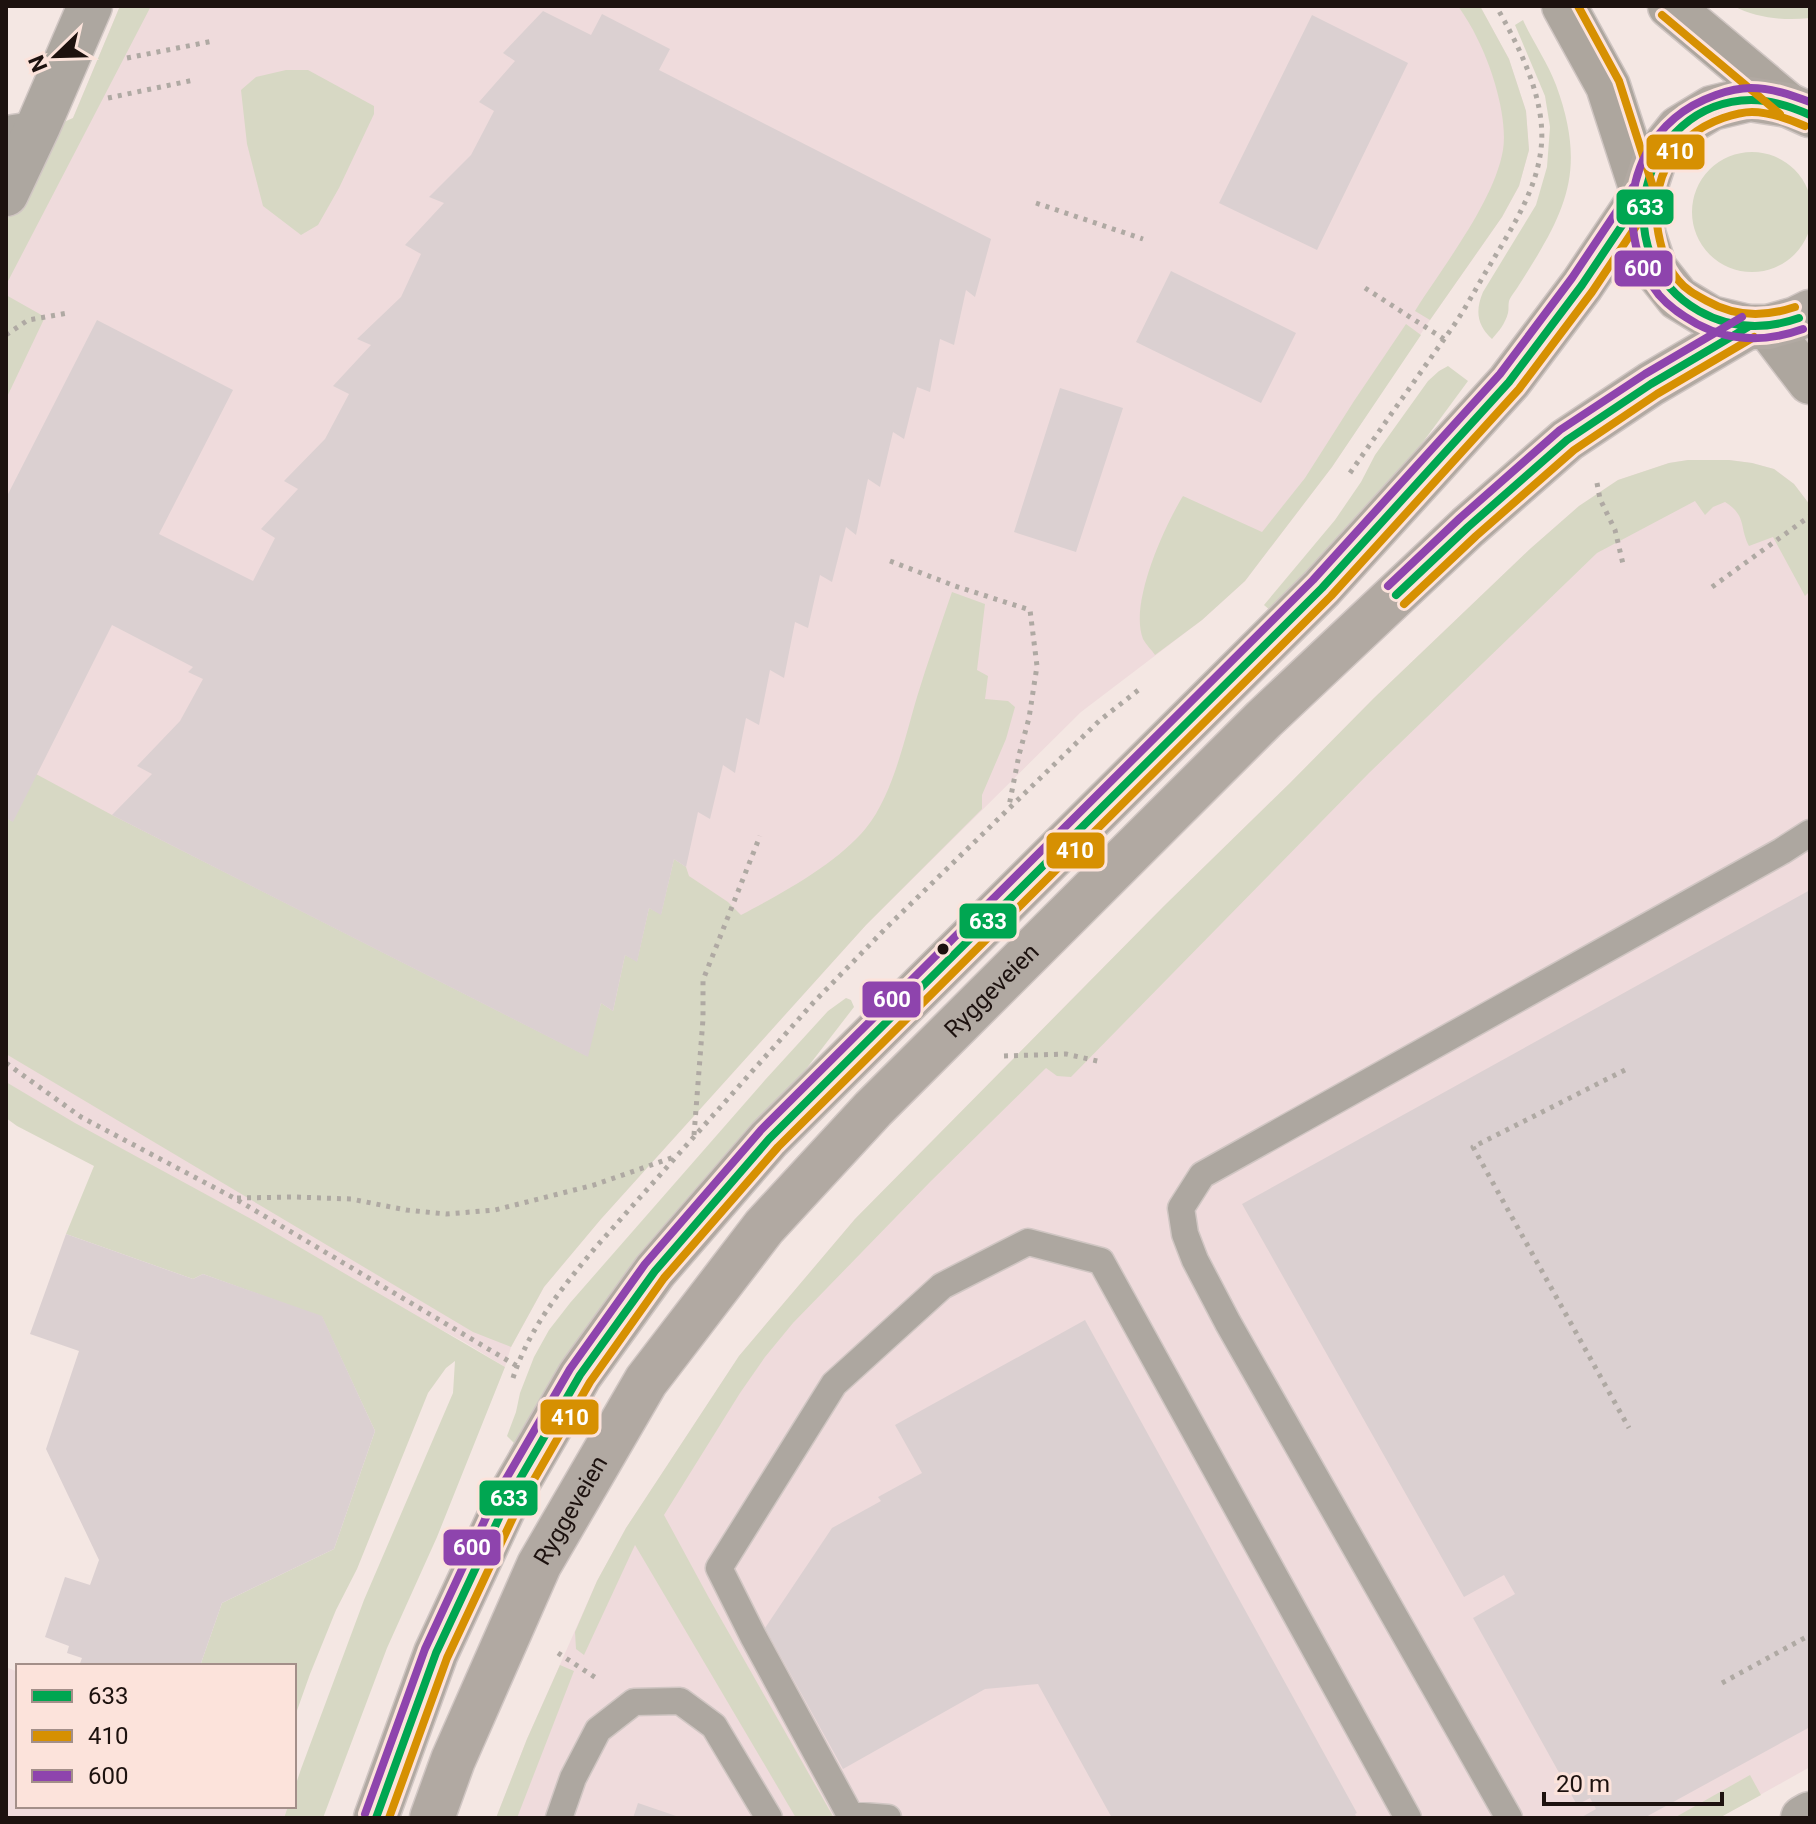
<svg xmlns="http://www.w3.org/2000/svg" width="1816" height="1824" font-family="Roboto,sans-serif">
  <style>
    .commercial { fill: #efdbdc }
    .green { fill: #d7d8c4 }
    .building { fill: #dbd0d1 }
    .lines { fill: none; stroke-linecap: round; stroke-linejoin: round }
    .lane-casing { stroke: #d0c6c3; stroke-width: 29 }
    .street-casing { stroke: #d0c6c3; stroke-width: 47 }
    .secondary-casing { stroke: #d0c6c3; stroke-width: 47 }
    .primary-casing { stroke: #d0c6c3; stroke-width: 47 }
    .path { stroke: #afa9a3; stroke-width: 5; stroke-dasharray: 4 6; stroke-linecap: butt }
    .lane { stroke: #ada7a0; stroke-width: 26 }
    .street { stroke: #ada7a0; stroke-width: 44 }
    .secondary { stroke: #ada69e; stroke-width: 44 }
    .primary { stroke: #b1a9a2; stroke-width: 44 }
    .bus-1-casing { stroke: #fce3db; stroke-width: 14 }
    .bus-2-casing { stroke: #fce3db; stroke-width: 14 }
    .bus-3-casing { stroke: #fce3db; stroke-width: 14 }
    .bus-1 { stroke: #00a651; stroke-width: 8 }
    .bus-2 { stroke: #d69002; stroke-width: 8 }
    .bus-3 { stroke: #8e44ad; stroke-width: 8 }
    .bus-dot { fill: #1d120f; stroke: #fce3db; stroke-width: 3 }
    .labels { text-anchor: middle; stroke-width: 8; stroke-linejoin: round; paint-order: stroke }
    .street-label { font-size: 24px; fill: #1d120f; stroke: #fce3db }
    .line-badge { stroke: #fce3db; stroke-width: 3 }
    .badge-label { font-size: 22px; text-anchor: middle; font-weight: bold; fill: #fff }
  </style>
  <rect width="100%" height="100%" fill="#f4e7e3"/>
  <path class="commercial" d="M 120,6 L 1480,6 L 1509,59 L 1526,111 L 1529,150 L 1519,186 L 1502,217 L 1430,320 L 1332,467 L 1245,581 L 1202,620 L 1081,712 L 866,925 L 601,1219 L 544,1287 L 511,1347 L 505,1367 L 464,1342 L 6,1093 L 6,250 L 73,118 Z
    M 1688,460 L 1729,460 L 1752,463 L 1774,469 L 1794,484 L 1810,505 L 1810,1767 L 1719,1818 L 496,1818 L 527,1739 L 597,1581 L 626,1528 L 739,1356 L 855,1219 L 1164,906 L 1290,783 L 1374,698 L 1530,549 L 1579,506 L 1618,480 L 1669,463 Z
    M 6,1667 L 18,1672 L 18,1806 L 288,1806 L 284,1818 L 6,1818 Z"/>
  <path class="green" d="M 120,6 L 151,6 L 6,285 L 6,147 L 73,118 Z
    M 1458,6 L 1480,6 L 1509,59 L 1526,111 L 1529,150 L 1519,186 L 1502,217 L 1430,320 L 1415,311 C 1443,266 1494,202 1503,150 C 1508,118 1492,67 1477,38 C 1472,27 1465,16 1458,6 Z
    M 1733,6 L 1810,6 L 1810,18 C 1784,21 1757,18 1733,6 Z
    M 1523,20 C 1533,42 1548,63 1556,85 C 1588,172 1565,213 1519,285 C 1516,290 1511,296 1509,301 C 1508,305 1509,309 1508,313 C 1505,324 1499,331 1492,339 C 1477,325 1475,311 1483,292 L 1536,205 L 1547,167 L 1550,127 L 1545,96 L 1515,25 Z
    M 286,70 L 308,70 L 374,106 L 374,114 L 339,188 L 318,225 L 301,235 L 263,206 L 247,144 L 241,90 L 256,77 Z
    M1692 212a60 60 0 1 1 120 0a60 60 0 1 1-120 0Z
    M 6,295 L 45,317 L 6,399 Z
    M 1406,324 L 1421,335 L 1332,467 L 1245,581 L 1202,620 L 1155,655 C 1152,650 1146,645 1143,639 C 1129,604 1164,527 1183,496 L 1262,532 L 1305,478 L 1354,401 Z
    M 1448,366 L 1468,381 L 1395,480 L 1272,612 L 1264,605 L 1335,520 L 1361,482 L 1375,455 L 1428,381 L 1439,371 Z
    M 1688,460 L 1729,460 L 1752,463 L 1774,469 L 1794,484 L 1810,505 L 1810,591 L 1805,596 L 1773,537 L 1749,546 C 1739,526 1747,516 1725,502 L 1713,507 L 1705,515 L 1695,501 L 1597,553 L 1369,773 L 1071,1077 L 1057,1076 L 1046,1068 L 930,1182 L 793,1323 L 765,1357 L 740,1393 L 664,1515 L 709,1598 L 834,1818 L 796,1818 L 635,1545 L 584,1655 L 576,1649 L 575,1632 L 597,1581 L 626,1528 L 739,1356 L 855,1219 L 1164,906 L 1290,783 L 1374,698 L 1530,549 L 1579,506 L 1618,480 L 1669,463 Z
    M 952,592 L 985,604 L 977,670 L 988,676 L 985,699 L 1008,701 L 1015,707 L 1006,739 L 982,795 L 982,809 L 866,925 L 601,1219 L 544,1287 L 511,1347 L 473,1332 L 6,1054 L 6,818 L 12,821 L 36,774 L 112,815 L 587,1056 L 601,1003 L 613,1011 L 625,955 L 637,961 L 649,908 L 661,914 L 674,859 L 686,867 L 689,876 L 728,902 L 741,915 C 781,894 838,863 866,828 C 893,795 905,737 917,697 C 928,661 940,627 952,592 Z
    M 846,998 L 851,1000 L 854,1007 L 516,1445 L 507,1436 L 516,1412 L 520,1393 L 534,1357 L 549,1330 L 570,1303 L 765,1080 L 828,1011 Z
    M 6,1082 L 75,1123 L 253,1220 L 505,1367 L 437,1537 L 387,1648 L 323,1818 L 284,1818 L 288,1806 L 294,1806 L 294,1790 L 301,1769 L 364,1600 L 453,1393 L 455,1361 L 446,1368 L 428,1393 L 357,1569 L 336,1610 L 310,1674 L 294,1719 L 294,1666 L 200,1666 L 222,1603 L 334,1549 L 375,1431 L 322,1317 L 203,1274 L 193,1279 L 66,1234 L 94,1166 L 17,1126 L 6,1118 Z
    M 560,1665 L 574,1671 L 517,1818 L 496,1818 L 527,1739 Z
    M 1750,1775 L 1761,1795 L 1719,1818 L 1674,1818 Z"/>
  <path class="building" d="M 543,11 L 591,35 L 602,14 L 670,49 L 659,70 L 991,239 L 975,297 L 966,290 L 954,345 L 940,339 L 930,392 L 917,387 L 904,439 L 893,432 L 880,487 L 868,479 L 856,535 L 846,527 L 832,582 L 820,575 L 808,628 L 795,622 L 784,678 L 770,670 L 759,725 L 746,718 L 735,773 L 723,765 L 710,819 L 698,812 L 686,867 L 674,859 L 661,915 L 649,908 L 637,962 L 625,955 L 613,1011 L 601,1003 L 588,1057 L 112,815 L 152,774 L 137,766 L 180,721 L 203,679 L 188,672 L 193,667 L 112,625 L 13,822 L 6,818 L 6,498 L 97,320 L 233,390 L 159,534 L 253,581 L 275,538 L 261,529 L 298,489 L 284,481 L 325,439 L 349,394 L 333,386 L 371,345 L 357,339 L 401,297 L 421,254 L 405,245 L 444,203 L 429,197 L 471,155 L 494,111 L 479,102 L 515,61 L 503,53 Z
    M 1312,15 L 1408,63 L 1317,250 L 1219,203 Z
    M 1171,271 L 1296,333 L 1261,403 L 1136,342 Z
    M 1060,388 L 1123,408 L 1076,552 L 1014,532 Z
    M 1810,890 L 1810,1727 L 1644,1818 L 1580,1818 L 1596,1809 L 1590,1798 L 1577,1805 L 1473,1618 L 1515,1594 L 1504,1575 L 1464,1597 L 1242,1204 Z
    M 66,1234 L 193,1279 L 203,1274 L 322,1316 L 375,1431 L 334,1549 L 222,1603 L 200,1666 L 79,1666 L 82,1658 L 67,1653 L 69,1646 L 45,1637 L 65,1577 L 90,1585 L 99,1560 L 46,1449 L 79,1351 L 30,1334 Z
    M 1085,1320 L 1357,1813 L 1355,1814 L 1357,1818 L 1112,1818 L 1038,1684 L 985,1689 L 843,1769 L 765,1628 L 832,1528 L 881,1501 L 878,1497 L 922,1473 L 895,1425 Z
    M 638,1803 L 679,1817 L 679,1818 L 633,1818 Z"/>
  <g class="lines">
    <defs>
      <path id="lane" d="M 6,129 L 39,124
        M 559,1818 L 573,1778 L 598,1730 L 634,1702 L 680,1701 L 714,1726 L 769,1818
        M 888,1818 L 850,1815 L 753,1636 L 719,1568 L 834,1384 L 942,1286 L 1028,1242 L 1101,1261 L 1408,1818
        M 1509,1818 L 1228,1323 L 1195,1260 L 1185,1234 L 1181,1208 L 1202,1175 L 1782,851 L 1810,833"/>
      <path id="street" d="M 6,194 L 39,124 L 90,6
        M 1803,1818 L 1810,1814"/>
      <path id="secondary" d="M 1564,6 L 1608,86 L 1643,194
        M 1670,6 L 1788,105
        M 1768,327 L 1810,382"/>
      <g id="primary">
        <path d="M 1810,115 L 1788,105 L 1750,99 L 1712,108 L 1679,128 L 1655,158 L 1643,194 L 1643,233 L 1655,269 L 1678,298 L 1711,318 L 1748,327 L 1768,327 L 1796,319 L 1810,312"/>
        <path d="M 376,1818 L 436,1653 L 506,1503 L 580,1375 L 655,1271 L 769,1139 L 1322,588 L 1509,382 L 1582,285 L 1643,194"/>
        <path id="s1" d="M 432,1818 L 453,1760 L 539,1565 L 646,1381 L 764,1227 L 873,1109 L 1264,719 L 1468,527 L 1567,440 L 1651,384 L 1748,327"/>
      </g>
    </defs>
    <use href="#lane" class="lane-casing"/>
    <use href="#street" class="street-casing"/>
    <use href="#secondary" class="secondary-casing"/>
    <use href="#primary" class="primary-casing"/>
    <path class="path" d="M 127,58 L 213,41
      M 108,98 L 194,80
      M 1036,203 L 1143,239
      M 1365,288 L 1444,339
      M 6,335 L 28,320 L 68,313
      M 1350,473 C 1384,424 1418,376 1452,328 C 1466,308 1477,286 1490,265 C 1511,229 1536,192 1541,149 C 1547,101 1519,46 1496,6
      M 1597,483 L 1600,499 L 1615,530 L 1623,564
      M 890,561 L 955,586 L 1030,610 L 1037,666 L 1029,718 L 1019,755 L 1009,806
      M 1712,587 L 1810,516
      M 1004,1056 L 1066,1054 L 1102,1062
      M 6,1063 L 81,1117 L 234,1198 L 517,1366
      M 1625,1070 L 1473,1147 L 1629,1428
      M 694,1135 L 703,1019 L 703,980 L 760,836
      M 237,1198 L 294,1197 L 351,1199 L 406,1210 L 446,1214 L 495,1210 L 594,1185 L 677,1156
      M 513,1378 C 529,1328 562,1288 595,1248 L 813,1003 L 887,927 L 1099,721 L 1141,688
      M 558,1653 L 596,1678
      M 1722,1683 L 1810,1635"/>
    <use href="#lane" class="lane"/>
    <use href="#street" class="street"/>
    <use href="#secondary" class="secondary"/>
    <use href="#primary" class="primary"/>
    <defs>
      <path id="bus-1" d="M 1799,318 C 1765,330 1731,329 1699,311 C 1603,257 1639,102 1751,100 C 1772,100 1792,107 1810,115
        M 1396,595 L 1468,527 L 1567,440 L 1651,384 L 1748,327
        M 376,1818 L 436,1653 L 506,1503 L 580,1375 L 655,1271 L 769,1139 L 1322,588 L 1509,382 L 1582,285 L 1643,194"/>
      <path id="bus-2" d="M 1662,15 L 1780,114
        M 1795,307 C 1765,317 1735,317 1707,301 C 1696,295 1686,290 1678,280 C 1668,268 1663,255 1660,241 C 1647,187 1669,137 1723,118 C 1732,115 1743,112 1752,112 C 1771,112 1789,119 1805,126
        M 1404,604 L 1476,536 L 1574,450 L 1657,394 L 1754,337
        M 389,1818 L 447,1658 L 517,1509 L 590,1382 L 664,1278 L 778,1147 L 1331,596 L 1519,389 L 1592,292 L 1653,201 L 1654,190 L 1619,81 L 1578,6"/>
      <path id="bus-3" d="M 1803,329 C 1767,342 1731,342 1697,324 C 1683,316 1670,308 1659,295 C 1647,280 1640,263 1636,246 C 1621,179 1651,118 1716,95 C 1727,91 1739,88 1751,88 C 1772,88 1791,95 1810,102
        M 1388,586 L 1460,518 L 1560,430 L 1645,374 L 1742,317
        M 365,1814 L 425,1649 L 495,1498 L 570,1369 L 645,1264 L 761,1130 L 1313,580 L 1500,374 L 1572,278 L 1633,187"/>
    </defs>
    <use href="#bus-1" class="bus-1-casing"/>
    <use href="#bus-2" class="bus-2-casing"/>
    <use href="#bus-3" class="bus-3-casing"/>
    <use href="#bus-1" class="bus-1"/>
    <use href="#bus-2" class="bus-2"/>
    <use href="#bus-3" class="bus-3"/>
  </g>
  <circle class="bus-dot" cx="943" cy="949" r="7"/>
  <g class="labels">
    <g class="street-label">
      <text dy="8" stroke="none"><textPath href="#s1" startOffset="1010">Ryggeveien</textPath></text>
      <text dy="8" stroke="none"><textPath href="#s1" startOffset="338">Ryggeveien</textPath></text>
    </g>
  </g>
  <g class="line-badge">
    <rect x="1645" y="133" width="61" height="38" rx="8" fill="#d69002"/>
    <rect x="1615" y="188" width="60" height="38" rx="8" fill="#00a651"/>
    <rect x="1613" y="249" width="61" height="39" rx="8" fill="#8e44ad"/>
    <rect x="1045" y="831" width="61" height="39" rx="8" fill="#d69002"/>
    <rect x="958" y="902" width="60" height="38" rx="8" fill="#00a651"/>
    <rect x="861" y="980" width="61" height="39" rx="8" fill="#8e44ad"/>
    <rect x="539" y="1398" width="61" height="38" rx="8" fill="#d69002"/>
    <rect x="478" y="1479" width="61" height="38" rx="8" fill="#00a651"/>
    <rect x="442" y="1528" width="60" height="39" rx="8" fill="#8e44ad"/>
  </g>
  <g class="badge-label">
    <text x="1675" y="159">410</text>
    <text x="1645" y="215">633</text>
    <text x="1643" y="276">600</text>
    <text x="1075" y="858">410</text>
    <text x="988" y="929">633</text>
    <text x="892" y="1007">600</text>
    <text x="570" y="1425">410</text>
    <text x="509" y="1506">633</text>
    <text x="472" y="1555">600</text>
  </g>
  <rect width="1816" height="1824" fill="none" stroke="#1d120f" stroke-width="16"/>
  <rect x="16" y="1664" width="280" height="144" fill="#fce3db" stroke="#a38f89" stroke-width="2"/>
  <rect x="32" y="1690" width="40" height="12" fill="#00a651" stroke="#a38f89" stroke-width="2"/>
  <text x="88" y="1704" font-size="24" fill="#1d120f">633</text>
  <rect x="32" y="1730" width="40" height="12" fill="#d69002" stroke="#a38f89" stroke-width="2"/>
  <text x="88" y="1744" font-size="24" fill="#1d120f">410</text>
  <rect x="32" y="1770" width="40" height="12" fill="#8e44ad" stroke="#a38f89" stroke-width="2"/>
  <text x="88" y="1784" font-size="24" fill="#1d120f">600</text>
  <g transform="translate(56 56) rotate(247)" stroke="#fce3db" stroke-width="6" paint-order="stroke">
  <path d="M0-6L14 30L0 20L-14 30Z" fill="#1d120f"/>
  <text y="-12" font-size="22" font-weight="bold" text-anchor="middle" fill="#1d120f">N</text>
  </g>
  <path d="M1544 1792v12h178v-12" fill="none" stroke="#1d120f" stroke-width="4"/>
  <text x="1556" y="1792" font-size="24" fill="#1d120f" stroke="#fce3db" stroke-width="6" paint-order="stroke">20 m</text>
</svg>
